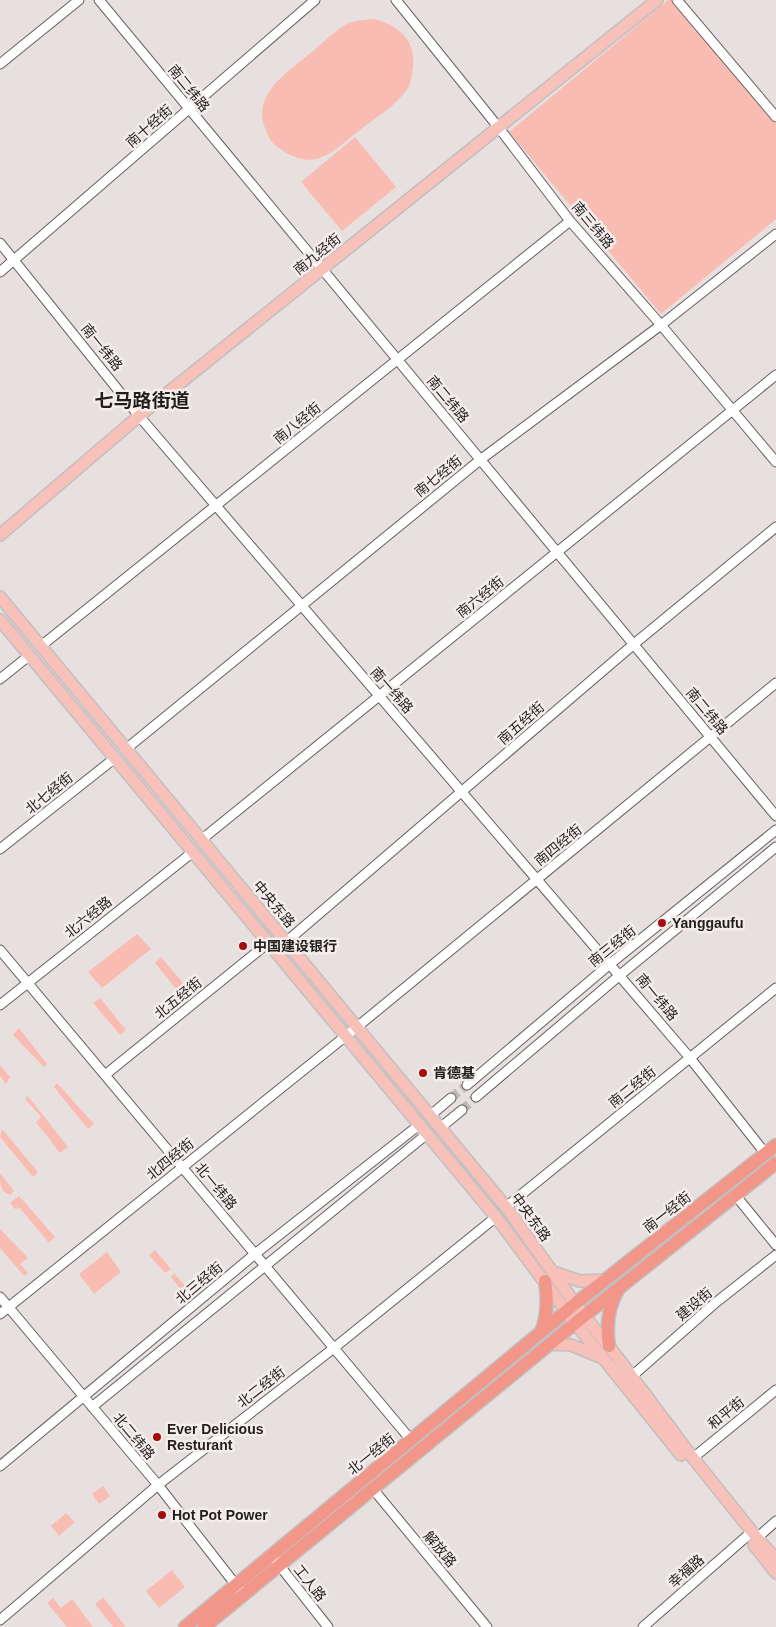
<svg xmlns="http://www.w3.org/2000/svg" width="776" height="1627" font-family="Helvetica,'Noto Sans SC',sans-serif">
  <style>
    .green { fill: #f9bcb3 }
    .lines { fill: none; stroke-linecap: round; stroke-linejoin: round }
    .minor-tunnel { stroke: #bfb9b8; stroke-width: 9; stroke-dasharray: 9 4.5; stroke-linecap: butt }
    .minor-casing { stroke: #655f5e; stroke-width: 11 }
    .major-casing { stroke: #c1c0c0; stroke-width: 14 }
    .highway-casing { stroke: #c1c0c0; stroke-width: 15 }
    .minor { stroke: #fff; stroke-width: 9 }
    .major { stroke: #f7c0b8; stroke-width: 11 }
    .highway { stroke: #f29689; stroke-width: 12 }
    .poi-dot { fill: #a40d0b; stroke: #f4edec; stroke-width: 2 }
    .labels { text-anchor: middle; stroke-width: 5; stroke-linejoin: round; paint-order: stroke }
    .street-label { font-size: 14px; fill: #211f1e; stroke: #f4edec }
    .poi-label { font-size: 14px; font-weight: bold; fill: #211f1e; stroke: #f4edec; text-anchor: start }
    .district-label { font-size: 19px; font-weight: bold; fill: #211f1e; stroke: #f4edec }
  </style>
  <rect width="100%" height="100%" fill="#e7e0df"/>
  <path class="green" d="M 668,0 L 672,0 L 776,124 L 776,219 L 661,314 L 509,132 Z
    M 374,19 C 403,27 418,43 412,74 C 411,79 410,87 406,91 C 394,107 375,118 360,130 C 345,141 328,160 308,160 C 296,159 283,152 274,144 C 269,140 268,134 265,128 C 251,94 290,70 313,51 C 323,43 333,32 345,25 C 353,20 365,20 374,19 Z
    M 355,137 L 396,187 L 342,231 L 301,182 Z
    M 137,934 L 151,949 L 102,988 L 88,972 Z
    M 161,957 L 183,983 L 177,990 L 155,963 Z
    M 100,998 L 126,1030 L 120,1035 L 93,1003 Z
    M 19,1028 L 47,1064 L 44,1067 L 13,1035 Z
    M 0,1065 L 10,1077 L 6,1084 L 0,1076 Z
    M 57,1083 L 94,1124 L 88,1129 L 54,1087 Z
    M 28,1096 L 68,1147 L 60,1153 L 36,1122 L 41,1117 L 25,1099 Z
    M 2,1129 L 38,1172 L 33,1177 L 1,1138 L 0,1139 Z
    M 0,1173 L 14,1191 L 10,1195 C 0,1191 0,1184 0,1173 Z
    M 19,1196 L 55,1237 L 49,1243 L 20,1208 L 15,1209 L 10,1203 Z
    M 0,1229 L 28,1258 L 20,1264 L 28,1273 L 24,1276 L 0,1248 Z
    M 155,1250 L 171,1269 L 165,1273 L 149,1255 Z
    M 107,1252 L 121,1272 L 94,1294 L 79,1274 Z
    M 174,1273 L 187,1288 L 183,1292 L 171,1277 Z
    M 103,1486 L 110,1496 L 99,1504 L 92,1494 Z
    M 66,1513 L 75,1522 L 59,1536 L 51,1526 Z
    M 172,1570 L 185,1587 L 159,1608 L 146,1591 Z
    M 103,1597 L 126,1627 L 113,1627 L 95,1604 Z
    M 53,1598 L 61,1608 L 72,1599 L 93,1627 L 67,1627 L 47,1603 Z"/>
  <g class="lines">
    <path class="minor-tunnel" d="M 451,1098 L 467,1085
      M 462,1110 L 476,1097"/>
    <defs>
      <path id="minor" d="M 99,0 L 776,816
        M 396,0 L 499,128 L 570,221 L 661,325 L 776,462
        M 677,0 L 776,117
        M 0,64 L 79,0
        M 0,243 L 139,416 L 690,1058 L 765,1153
        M 0,272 L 315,0
        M 41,646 L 570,221
        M 0,679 L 30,655
        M 126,749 L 480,460 L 661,325 L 776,234
        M 201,840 L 776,375
        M 0,849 L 115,758
        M 286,942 L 634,644 L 776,527
        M 0,950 L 411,1440
        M 0,1005 L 193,852
        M 105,1075 L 268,943
        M 467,1085 L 610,964 L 776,830
        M 476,1097 L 620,975 L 776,847
        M 431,1115 L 451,1098
        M 440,1128 L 462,1110
        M 736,1196 L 776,1245
        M 506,1207 L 776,988
        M 0,1297 L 158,1485 L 239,1589
        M 0,1314 L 357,1027 L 776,683
        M 631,1377 L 714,1304 L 776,1255
        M 92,1407 L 427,1134
        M 693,1458 L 776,1390
        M 0,1466 L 255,1254 L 419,1125
        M 373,1489 L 487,1627
        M 757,1538 L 776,1521
        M 276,1561 L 328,1627
        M 0,1620 L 158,1485 L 334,1348 L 496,1217
        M 643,1627 L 747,1536"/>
      <path id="major" d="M 0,535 L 139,416 L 657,0
        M 0,597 L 506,1207 L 584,1316 L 609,1346 L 693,1458 L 757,1538 L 776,1559
        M 0,620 L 496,1217 L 575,1323 L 681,1455
        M 553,1272 L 580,1281 L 605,1280
        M 549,1344 L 571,1345 L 600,1357
        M 754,1545 L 776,1573"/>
      <path id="highway" d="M 541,1332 C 548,1315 548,1299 545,1281
        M 609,1346 C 606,1327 608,1307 618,1290
        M 185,1627 L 576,1303 L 776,1145
        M 204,1627 L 584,1316 L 776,1163"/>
    </defs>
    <use href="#minor" class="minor-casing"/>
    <use href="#major" class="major-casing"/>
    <use href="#highway" class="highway-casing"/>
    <use href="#minor" class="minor"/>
    <use href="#major" class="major"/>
    <use href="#highway" class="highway"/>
  </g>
  <g class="poi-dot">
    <circle cx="662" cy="923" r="5"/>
    <circle cx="243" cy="946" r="5"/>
    <circle cx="423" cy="1073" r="5"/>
    <circle cx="157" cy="1437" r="5"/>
    <circle cx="162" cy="1515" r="5"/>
  </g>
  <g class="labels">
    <g class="street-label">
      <text transform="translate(189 88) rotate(51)" y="5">南二纬路</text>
      <text transform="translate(149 126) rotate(-41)" y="5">南十经街</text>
      <text transform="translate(593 225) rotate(50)" y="5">南三纬路</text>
      <text transform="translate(317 254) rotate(-39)" y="5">南九经街</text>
      <text transform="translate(102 347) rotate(51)" y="5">南一纬路</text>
      <text transform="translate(448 399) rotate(50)" y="5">南二纬路</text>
      <text transform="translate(297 423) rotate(-39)" y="5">南八经街</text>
      <text transform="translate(438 476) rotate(-39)" y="5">南七经街</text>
      <text transform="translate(480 597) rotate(-39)" y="5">南六经街</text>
      <text transform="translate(392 690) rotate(49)" y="5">南一纬路</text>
      <text transform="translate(707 711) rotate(50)" y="5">南二纬路</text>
      <text transform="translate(521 723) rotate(-41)" y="5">南五经街</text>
      <text transform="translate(49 793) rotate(-39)" y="5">北七经街</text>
      <text transform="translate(558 845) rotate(-39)" y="5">南四经街</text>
      <text transform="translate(274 904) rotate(50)" y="5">中央东路</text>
      <text transform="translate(88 917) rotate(-39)" y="5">北六经路</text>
      <text transform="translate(612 946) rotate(-39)" y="5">南三经街</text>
      <text transform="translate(657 997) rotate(50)" y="5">南一纬路</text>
      <text transform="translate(178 998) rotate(-39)" y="5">北五经街</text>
      <text transform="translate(632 1087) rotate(-39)" y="5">南二经街</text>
      <text transform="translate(170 1159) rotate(-39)" y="5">北四经街</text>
      <text transform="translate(216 1186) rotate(50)" y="5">北一纬路</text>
      <text transform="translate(667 1212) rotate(-38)" y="5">南一经街</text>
      <text transform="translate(531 1217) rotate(54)" y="5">中央东路</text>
      <text transform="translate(199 1283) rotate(-40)" y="5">北三经街</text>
      <text transform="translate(694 1304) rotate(-40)" y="5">建设街</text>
      <text transform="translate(261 1387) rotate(-38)" y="5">北二经街</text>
      <text transform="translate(726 1413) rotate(-39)" y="5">和平街</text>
      <text transform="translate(134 1436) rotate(50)" y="5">北二纬路</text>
      <text transform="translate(371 1454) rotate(-39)" y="5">北一经街</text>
      <text transform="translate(440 1549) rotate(50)" y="5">解放路</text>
      <text transform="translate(686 1571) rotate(-41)" y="5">幸福路</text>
      <text transform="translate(310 1583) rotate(51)" y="5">工人路</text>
    </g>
    <g class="poi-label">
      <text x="672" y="928">Yanggaufu</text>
      <text x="253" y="951">中国建设银行</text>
      <text x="433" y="1078">肯德基</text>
      <text x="167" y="1434">Ever Delicious<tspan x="167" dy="16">Resturant</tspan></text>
      <text x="172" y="1520">Hot Pot Power</text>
    </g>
    <g class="district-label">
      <text x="142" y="407">七马路街道</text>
    </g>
  </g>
</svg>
